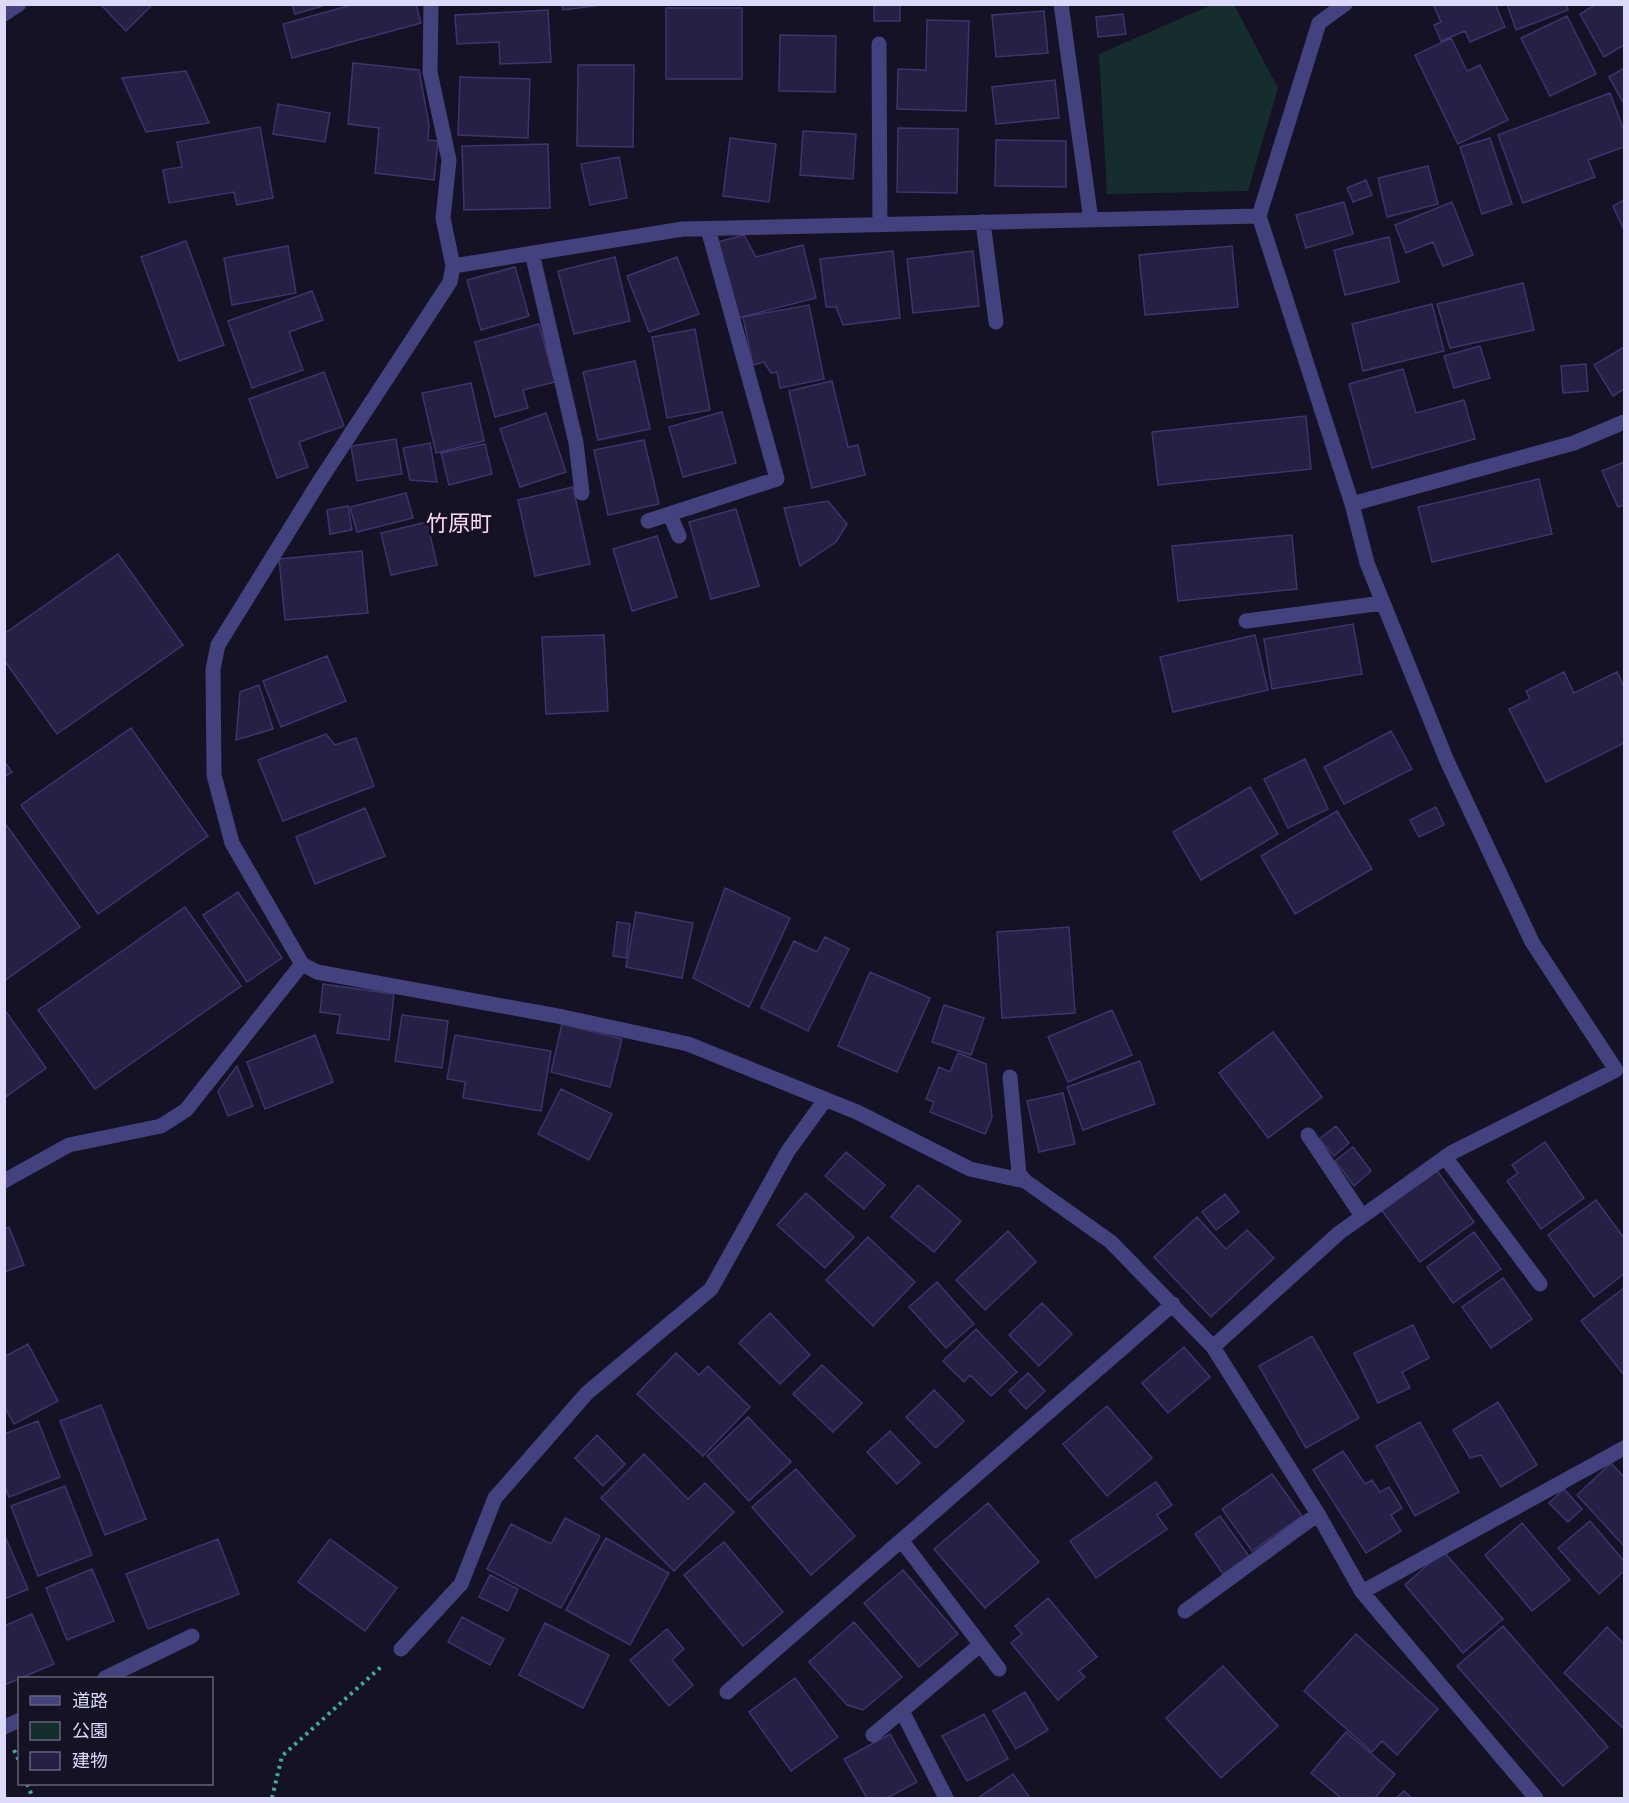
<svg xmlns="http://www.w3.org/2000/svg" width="1629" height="1803" font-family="'Asap Condensed','Noto Sans JP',sans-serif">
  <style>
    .green { fill: #152e2d }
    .building { fill: #262044; stroke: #3e346d; stroke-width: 1.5 }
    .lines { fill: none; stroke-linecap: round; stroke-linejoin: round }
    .path { stroke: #3daca3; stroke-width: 4; stroke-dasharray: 3 4.5; stroke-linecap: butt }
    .minor { stroke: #43427f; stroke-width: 15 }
    .labels { text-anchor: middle; stroke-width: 6; stroke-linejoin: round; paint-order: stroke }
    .quarter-label { font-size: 22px; fill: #fbdbf0; stroke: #151225 }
  </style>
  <rect width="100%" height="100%" fill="#151225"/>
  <path class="green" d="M 1214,4 L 1234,5 L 1278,88 L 1248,191 L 1107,194 L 1099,54 Z"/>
  <path class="building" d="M 100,4 L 153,4 L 126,31 Z
    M 292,4 L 329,4 L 295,14 Z
    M 355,4 L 416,4 L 421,23 L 292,58 L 283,24 Z
    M 562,4 L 609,4 L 563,10 Z
    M 874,4 L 900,4 L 900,21 L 874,21 Z
    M 1433,4 L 1495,4 L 1505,27 L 1470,42 L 1465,31 L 1441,41 L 1434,25 L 1441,22 Z
    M 1507,4 L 1566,4 L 1568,10 L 1516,30 Z
    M 1596,4 L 1624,4 L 1624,45 L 1604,57 L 1580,14 Z
    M 666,8 L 742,8 L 742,79 L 666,79 Z
    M 548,10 L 551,62 L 500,64 L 499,42 L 457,44 L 455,15 Z
    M 1044,11 L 1048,53 L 996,57 L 992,15 Z
    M 1123,14 L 1126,34 L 1098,37 L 1096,17 Z
    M 1567,16 L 1596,74 L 1550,96 L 1521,38 Z
    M 927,20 L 969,21 L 966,111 L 897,109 L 898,69 L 926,70 Z
    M 780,35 L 836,36 L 835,92 L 779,91 Z
    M 1451,38 L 1467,71 L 1480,65 L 1508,120 L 1458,144 L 1415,55 Z
    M 353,63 L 419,70 L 429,125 L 428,140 L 438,141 L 434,180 L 375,173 L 379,128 L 348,124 Z
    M 578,65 L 634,65 L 633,147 L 577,146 Z
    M 1624,68 L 1624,104 L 1609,77 Z
    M 186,71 L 209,123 L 146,132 L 122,78 Z
    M 460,77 L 530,79 L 528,138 L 458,135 Z
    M 1055,80 L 1059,118 L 996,124 L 992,87 Z
    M 1610,93 L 1624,131 L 1624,147 L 1588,160 L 1595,177 L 1523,203 L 1498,135 Z
    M 278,104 L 330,113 L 325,142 L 273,134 Z
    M 260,127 L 273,198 L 237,205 L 234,192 L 169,203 L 163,170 L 182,167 L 177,142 Z
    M 898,128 L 958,129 L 957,193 L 897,192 Z
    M 803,131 L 856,134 L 853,179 L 800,175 Z
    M 730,138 L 776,144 L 769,202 L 723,196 Z
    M 1490,138 L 1512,204 L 1482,214 L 1460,147 Z
    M 996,140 L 1066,141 L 1066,187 L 995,186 Z
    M 548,144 L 550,208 L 464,210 L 462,146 Z
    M 619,157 L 627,198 L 590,205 L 581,164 Z
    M 1428,166 L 1438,204 L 1387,217 L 1378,178 Z
    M 1366,180 L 1372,195 L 1353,202 L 1347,188 Z
    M 1624,200 L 1624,230 L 1613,206 Z
    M 1344,202 L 1353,234 L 1306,248 L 1296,215 Z
    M 1452,202 L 1473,255 L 1443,266 L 1433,242 L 1406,253 L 1395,225 Z
    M 744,235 L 756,257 L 803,245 L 816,298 L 738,318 L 718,242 Z
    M 1389,237 L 1399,282 L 1345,295 L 1334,250 Z
    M 186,241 L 224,345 L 179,361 L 141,257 Z
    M 288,246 L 296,293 L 232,305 L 224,258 Z
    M 1232,246 L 1238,307 L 1145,315 L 1139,255 Z
    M 893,251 L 900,318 L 843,325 L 836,307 L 826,307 L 820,259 Z
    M 973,251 L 979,306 L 913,313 L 907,259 Z
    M 615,257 L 630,321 L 574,334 L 558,271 Z
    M 677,257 L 699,314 L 649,332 L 627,276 Z
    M 515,267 L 529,316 L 481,330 L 467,280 Z
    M 1523,283 L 1534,330 L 1450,348 L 1437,304 Z
    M 312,291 L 323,320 L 289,332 L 303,370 L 252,388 L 228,321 Z
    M 1432,304 L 1444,351 L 1363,371 L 1352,324 Z
    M 809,305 L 824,379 L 780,388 L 777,372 L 771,373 L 764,362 L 753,365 L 743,317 Z
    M 539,324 L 555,382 L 523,390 L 528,408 L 495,417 L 475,342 Z
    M 695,329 L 710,410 L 667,418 L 652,337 Z
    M 1480,346 L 1490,378 L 1454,388 L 1444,356 Z
    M 1624,347 L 1624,389 L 1613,396 L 1594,365 Z
    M 635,361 L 650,429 L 598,440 L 583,372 Z
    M 1586,364 L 1588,391 L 1563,393 L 1561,366 Z
    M 1403,369 L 1416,413 L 1464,400 L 1475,439 L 1372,468 L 1349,384 Z
    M 324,372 L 344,426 L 299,442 L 308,467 L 277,478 L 249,399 Z
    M 832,381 L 848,447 L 858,445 L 865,475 L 812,488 L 789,391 Z
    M 471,383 L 484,441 L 436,453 L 422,393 Z
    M 722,412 L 736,463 L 683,477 L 669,427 Z
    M 546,413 L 566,472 L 520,487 L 500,429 Z
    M 1306,416 L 1311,469 L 1158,485 L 1152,432 Z
    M 396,439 L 402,474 L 357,481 L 351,446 Z
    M 644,440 L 659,504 L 608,515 L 594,450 Z
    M 430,443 L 437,482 L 410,480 L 403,448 Z
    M 485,444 L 492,474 L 449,485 L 441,453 Z
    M 1624,462 L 1624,505 L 1618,507 L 1602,471 Z
    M 1539,479 L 1552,534 L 1432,562 L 1418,507 Z
    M 573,487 L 590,564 L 535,576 L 518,500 Z
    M 406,493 L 413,518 L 357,532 L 350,507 Z
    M 828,501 L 847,524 L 836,542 L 800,566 L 784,508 Z
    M 348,506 L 352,530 L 330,534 L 327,510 Z
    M 736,509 L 759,586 L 711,599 L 689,522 Z
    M 427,522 L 437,565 L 391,575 L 381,533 Z
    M 1292,535 L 1297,589 L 1178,601 L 1172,546 Z
    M 657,536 L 677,597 L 632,611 L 613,549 Z
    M 362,551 L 368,613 L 285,620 L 279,559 Z
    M 118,554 L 183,645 L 57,734 L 4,660 L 4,634 Z
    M 1353,624 L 1362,674 L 1272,689 L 1264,639 Z
    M 604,635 L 608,711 L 546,714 L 542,637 Z
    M 1255,635 L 1268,690 L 1173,712 L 1160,657 Z
    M 327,656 L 346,701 L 281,727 L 263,681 Z
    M 1564,672 L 1574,693 L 1617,672 L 1624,687 L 1624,743 L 1546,782 L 1509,709 L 1530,699 L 1526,691 Z
    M 259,685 L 273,729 L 236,740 L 240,692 Z
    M 131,728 L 208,836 L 98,914 L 21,805 Z
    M 1391,731 L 1412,769 L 1344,804 L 1324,767 Z
    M 326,734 L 335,745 L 356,738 L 374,786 L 283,821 L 258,760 Z
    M 1305,759 L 1328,809 L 1288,828 L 1264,779 Z
    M 4,761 L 12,772 L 4,777 Z
    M 1250,787 L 1278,834 L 1201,880 L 1173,832 Z
    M 1436,807 L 1444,825 L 1419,837 L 1410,820 Z
    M 365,808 L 385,856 L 315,884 L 296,837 Z
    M 1337,811 L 1372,869 L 1295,914 L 1261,856 Z
    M 4,822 L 80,927 L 4,981 Z
    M 725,888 L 790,918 L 749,1007 L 693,978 Z
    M 238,892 L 282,958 L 247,982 L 203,915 Z
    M 185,907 L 241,986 L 95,1089 L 38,1010 Z
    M 636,912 L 693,923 L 682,978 L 626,967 Z
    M 617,922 L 630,924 L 626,958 L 613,956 Z
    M 1069,927 L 1075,1013 L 1002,1018 L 997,932 Z
    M 825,937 L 849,949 L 808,1031 L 761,1008 L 794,941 L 817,952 Z
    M 870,972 L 930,998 L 897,1072 L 838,1046 Z
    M 323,984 L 394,994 L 389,1040 L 337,1033 L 340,1015 L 320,1012 Z
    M 944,1005 L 984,1018 L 971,1055 L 932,1042 Z
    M 4,1009 L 46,1068 L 4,1098 Z
    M 1112,1010 L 1132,1055 L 1068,1082 L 1048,1037 Z
    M 402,1015 L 448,1021 L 442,1068 L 395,1061 Z
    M 562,1024 L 622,1039 L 610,1087 L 551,1072 Z
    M 1273,1032 L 1322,1097 L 1268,1138 L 1219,1073 Z
    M 315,1035 L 333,1082 L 265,1109 L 247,1062 Z
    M 455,1035 L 551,1051 L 541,1111 L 463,1098 L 465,1082 L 447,1079 Z
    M 958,1053 L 986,1064 L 992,1118 L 985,1134 L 930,1112 L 934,1102 L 926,1099 L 939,1067 L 950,1072 Z
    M 1140,1061 L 1155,1104 L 1083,1130 L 1067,1087 Z
    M 237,1066 L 253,1106 L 228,1116 L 218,1091 Z
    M 561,1089 L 612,1114 L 589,1160 L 538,1134 Z
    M 1063,1093 L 1075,1144 L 1039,1152 L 1027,1101 Z
    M 1336,1126 L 1349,1143 L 1334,1156 L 1319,1139 Z
    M 1545,1142 L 1584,1198 L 1541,1229 L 1507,1181 L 1518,1173 L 1512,1165 Z
    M 1353,1147 L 1371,1171 L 1354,1186 L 1335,1161 Z
    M 846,1152 L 885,1185 L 864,1209 L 825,1176 Z
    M 1435,1168 L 1474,1222 L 1420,1262 L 1380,1208 Z
    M 918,1185 L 961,1221 L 934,1252 L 891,1217 Z
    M 806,1193 L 854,1237 L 825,1268 L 777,1225 Z
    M 1225,1194 L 1239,1212 L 1216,1230 L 1202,1212 Z
    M 1596,1200 L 1624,1238 L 1624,1274 L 1594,1297 L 1548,1235 Z
    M 1197,1217 L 1226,1249 L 1247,1230 L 1274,1258 L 1211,1317 L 1154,1257 Z
    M 9,1227 L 24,1265 L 4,1272 L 4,1229 Z
    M 1008,1231 L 1036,1262 L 985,1310 L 956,1280 Z
    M 1474,1232 L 1501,1269 L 1453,1303 L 1427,1267 Z
    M 868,1237 L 915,1282 L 873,1326 L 826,1280 Z
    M 1503,1278 L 1532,1319 L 1491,1348 L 1462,1307 Z
    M 937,1282 L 974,1324 L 946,1348 L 909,1307 Z
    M 1624,1288 L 1624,1375 L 1581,1321 Z
    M 1042,1303 L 1072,1334 L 1039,1366 L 1009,1335 Z
    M 770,1313 L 810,1355 L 780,1384 L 739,1343 Z
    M 1413,1325 L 1429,1358 L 1402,1372 L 1410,1388 L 1378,1403 L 1354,1353 Z
    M 976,1329 L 1017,1372 L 991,1396 L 970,1375 L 964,1382 L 943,1361 Z
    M 1312,1336 L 1359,1418 L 1306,1448 L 1259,1366 Z
    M 28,1344 L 58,1401 L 14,1424 L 4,1406 L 4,1357 Z
    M 1184,1347 L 1210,1377 L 1168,1413 L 1142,1383 Z
    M 676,1353 L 699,1375 L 708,1366 L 750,1407 L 703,1456 L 637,1394 Z
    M 822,1365 L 862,1403 L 833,1432 L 793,1394 Z
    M 1028,1373 L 1045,1391 L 1026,1409 L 1009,1391 Z
    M 934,1390 L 964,1421 L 936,1448 L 906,1417 Z
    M 1498,1402 L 1537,1465 L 1501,1487 L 1481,1455 L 1470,1458 L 1453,1430 Z
    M 101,1405 L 146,1519 L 105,1535 L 60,1421 Z
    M 1107,1406 L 1152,1458 L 1107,1496 L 1063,1444 Z
    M 748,1417 L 791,1462 L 749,1501 L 707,1456 Z
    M 38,1421 L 60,1477 L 9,1497 L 4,1484 L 4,1434 Z
    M 1420,1422 L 1459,1492 L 1415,1516 L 1376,1446 Z
    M 890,1431 L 920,1463 L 897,1484 L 867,1452 Z
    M 597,1435 L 625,1464 L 603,1486 L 575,1458 Z
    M 1343,1451 L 1365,1484 L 1372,1480 L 1380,1492 L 1389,1487 L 1402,1508 L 1391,1515 L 1401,1531 L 1366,1553 L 1313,1470 Z
    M 644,1454 L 688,1499 L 705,1483 L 734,1512 L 674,1571 L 601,1498 Z
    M 1611,1463 L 1624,1477 L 1624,1546 L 1577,1495 Z
    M 796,1469 L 855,1536 L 811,1575 L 752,1507 Z
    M 1272,1474 L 1302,1516 L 1252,1551 L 1222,1509 Z
    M 1156,1482 L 1172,1505 L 1157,1515 L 1167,1529 L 1096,1578 L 1070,1541 Z
    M 65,1486 L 92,1555 L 38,1576 L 11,1506 Z
    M 1564,1489 L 1582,1509 L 1568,1522 L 1549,1503 Z
    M 988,1503 L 1039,1562 L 985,1608 L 934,1549 Z
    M 1220,1516 L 1249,1556 L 1223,1574 L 1195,1534 Z
    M 565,1518 L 600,1536 L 561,1608 L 487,1569 L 511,1524 L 551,1544 Z
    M 1590,1521 L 1624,1561 L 1624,1571 L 1599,1594 L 1558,1548 Z
    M 1522,1523 L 1570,1580 L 1532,1611 L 1485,1555 Z
    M 4,1534 L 28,1589 L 4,1599 Z
    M 606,1538 L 669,1573 L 630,1645 L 566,1610 Z
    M 218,1539 L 239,1594 L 148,1629 L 126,1574 Z
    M 330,1539 L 397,1588 L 365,1631 L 298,1582 Z
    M 724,1542 L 783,1612 L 743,1646 L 684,1575 Z
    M 1443,1551 L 1503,1619 L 1463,1653 L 1405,1585 Z
    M 92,1569 L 114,1621 L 67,1640 L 46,1588 Z
    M 903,1570 L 958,1634 L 919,1667 L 864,1603 Z
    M 490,1575 L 518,1589 L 508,1611 L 479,1597 Z
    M 1048,1598 L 1097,1657 L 1079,1671 L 1085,1677 L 1058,1700 L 1011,1643 L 1022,1634 L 1015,1626 Z
    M 32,1614 L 54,1664 L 4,1685 L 4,1626 Z
    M 462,1617 L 504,1639 L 490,1665 L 448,1642 Z
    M 854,1622 L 902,1677 L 863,1710 L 847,1705 L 809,1662 Z
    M 545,1623 L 609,1655 L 583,1708 L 519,1675 Z
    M 1503,1626 L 1608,1747 L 1563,1786 L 1457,1666 Z
    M 1607,1627 L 1624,1644 L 1624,1729 L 1564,1673 Z
    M 667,1629 L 684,1649 L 672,1660 L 693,1685 L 669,1706 L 630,1660 Z
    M 1356,1634 L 1438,1709 L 1397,1755 L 1382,1741 L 1372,1752 L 1304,1691 Z
    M 1223,1666 L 1278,1726 L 1221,1778 L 1166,1718 Z
    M 795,1678 L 838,1737 L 791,1771 L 749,1712 Z
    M 1025,1692 L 1048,1730 L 1016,1749 L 993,1711 Z
    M 984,1714 L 1008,1759 L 967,1781 L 942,1736 Z
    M 1346,1732 L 1395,1774 L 1375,1798 L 1341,1798 L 1311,1773 Z
    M 890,1734 L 917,1782 L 887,1798 L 867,1798 L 844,1759 Z
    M 1013,1774 L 1030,1798 L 978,1798 Z
    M 1404,1791 L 1412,1798 L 1396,1798 Z"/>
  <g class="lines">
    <path class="path" d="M 14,1750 L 20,1763
      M 27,1784 L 33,1798
      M 272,1798 L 282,1756 L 383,1665"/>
    <path class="minor" d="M 431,4 L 430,72 L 449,160 L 443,218 L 453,266 L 450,282 L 319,482 L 218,645 L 213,669 L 214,775 L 232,843 L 302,964 L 317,972 L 563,1017 L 688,1044 L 857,1112 L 970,1169 L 1025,1181 L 1111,1242 L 1213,1347 L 1318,1514 L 1362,1592 L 1536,1798
      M 1061,4 L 1091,220
      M 4,14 L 19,4
      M 879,44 L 880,225
      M 983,222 L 996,322
      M 532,253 L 576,443 L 582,493
      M 453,266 L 683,229 L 1259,216
      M 1352,504 L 1574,443 L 1624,422
      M 670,515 L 679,536
      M 648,521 L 777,479 L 708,229
      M 1246,621 L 1383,603
      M 1010,1077 L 1019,1174 L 1025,1181
      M 1308,1135 L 1362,1216
      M 1445,1157 L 1540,1284
      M 4,1181 L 69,1145 L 161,1126 L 186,1110 L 302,964
      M 1213,1347 L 1339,1233 L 1451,1153 L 1616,1070 L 1532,942 L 1447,761 L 1367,563 L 1352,504 L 1259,216 L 1319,23 L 1345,4
      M 902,1541 L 999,1669
      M 1362,1592 L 1624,1448
      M 1185,1611 L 1318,1514
      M 401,1649 L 461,1584 L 495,1498 L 587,1393 L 711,1289 L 788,1151 L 825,1100
      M 105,1678 L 192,1636
      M 727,1692 L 1173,1304
      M 902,1711 L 946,1798
      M 4,1727 L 20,1720
      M 873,1735 L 980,1645"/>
  </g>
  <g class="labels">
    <g class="quarter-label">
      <text x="459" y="531">竹原町</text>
    </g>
  </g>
  <rect width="1629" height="1803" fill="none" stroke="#dcd9fb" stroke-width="12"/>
  <rect x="18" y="1677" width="195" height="108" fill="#151225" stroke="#65627b" stroke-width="1.5"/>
  <rect x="30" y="1696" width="30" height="9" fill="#43427f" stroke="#65627b" stroke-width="1.5"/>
  <text x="72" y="1707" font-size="18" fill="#dcd9fb">道路</text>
  <rect x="30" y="1722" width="30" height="18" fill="#152e2d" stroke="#65627b" stroke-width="1.5"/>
  <text x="72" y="1737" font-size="18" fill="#dcd9fb">公園</text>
  <rect x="30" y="1752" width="30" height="18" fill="#262044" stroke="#65627b" stroke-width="1.5"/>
  <text x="72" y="1767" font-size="18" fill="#dcd9fb">建物</text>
</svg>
